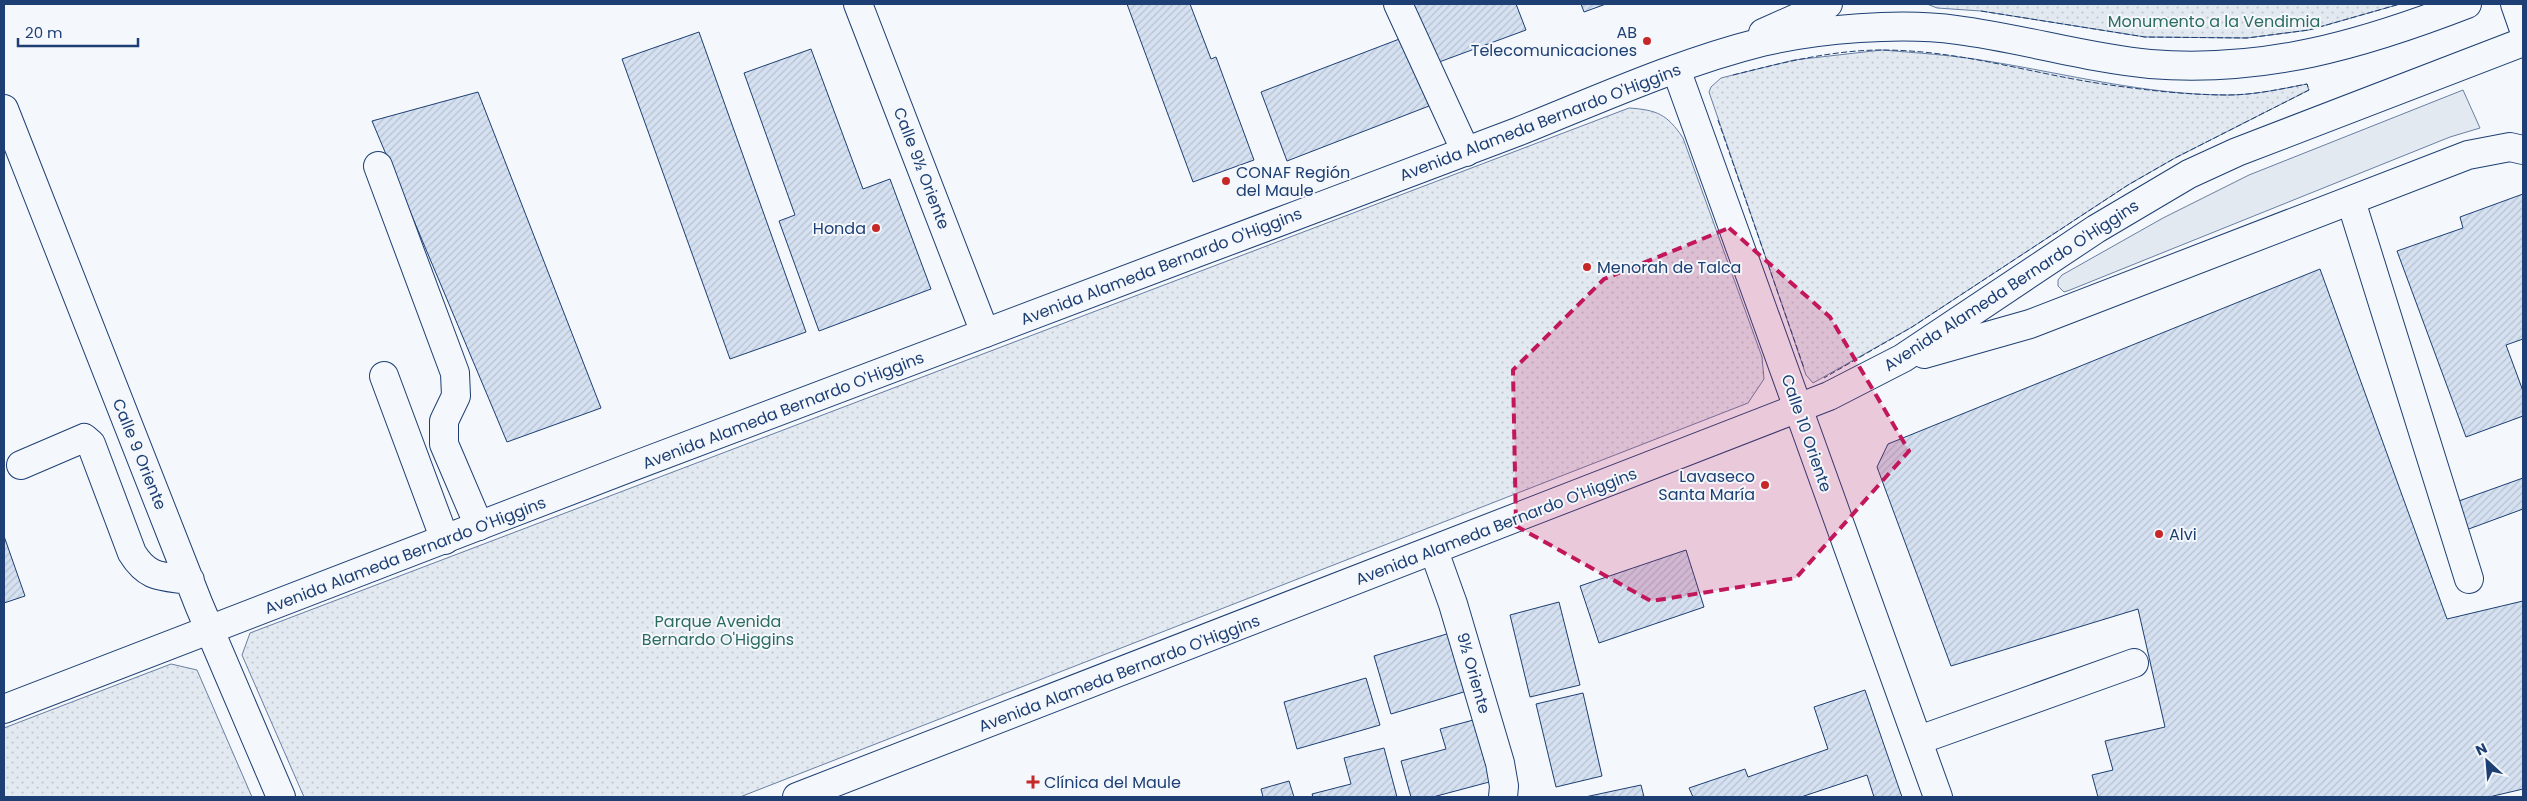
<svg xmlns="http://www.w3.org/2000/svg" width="2527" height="801" font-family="Poppins,sans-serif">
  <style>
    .green { fill: #e3e9f0; stroke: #687fa3 }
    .park { fill: url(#park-dots); stroke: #687fa3 }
    .building { fill: url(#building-hatch); stroke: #1d3f73 }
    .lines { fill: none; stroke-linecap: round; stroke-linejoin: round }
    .minor-casing { stroke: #1d3f73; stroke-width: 30 }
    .major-casing { stroke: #1d3f73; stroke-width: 30 }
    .minor { stroke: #f4f7fb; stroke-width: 28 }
    .major { stroke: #f4f7fb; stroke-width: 28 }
    .fence { stroke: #1d3f73; stroke-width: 1; stroke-dasharray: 6 2.5; stroke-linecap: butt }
    .marked { fill: #c2185b; fill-opacity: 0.2; stroke: #c2185b; stroke-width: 4; stroke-dasharray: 10 6; stroke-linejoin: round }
    .poi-dot { fill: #c62828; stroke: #f4f7fb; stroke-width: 2 }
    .labels { text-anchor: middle; stroke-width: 4; stroke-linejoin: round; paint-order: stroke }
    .park-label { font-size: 16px; fill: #2c6c60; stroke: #f4f7fb }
    .poi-label { font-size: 16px; fill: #1d3f73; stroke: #f4f7fb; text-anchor: start }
    .street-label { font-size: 16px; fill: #1d3f73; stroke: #f4f7fb }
  </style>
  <defs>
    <pattern id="park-dots" width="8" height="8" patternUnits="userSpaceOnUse" patternTransform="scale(1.25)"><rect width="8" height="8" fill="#e3e9f0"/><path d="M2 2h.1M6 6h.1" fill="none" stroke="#c2c9d1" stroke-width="1.8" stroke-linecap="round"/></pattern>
    <pattern id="building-hatch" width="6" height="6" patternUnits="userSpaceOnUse" patternTransform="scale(1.25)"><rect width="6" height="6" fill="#d5e0f0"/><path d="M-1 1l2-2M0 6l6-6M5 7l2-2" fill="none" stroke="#b6c1d1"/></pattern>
  </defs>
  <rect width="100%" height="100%" fill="#f4f7fb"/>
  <path class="green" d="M 2463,90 L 2480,128 L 2450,137 L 2070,290 L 2064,292 L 2058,286 L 2058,280 L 2062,275 L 2163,218 L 2249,175 Z"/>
  <path class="park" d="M 1927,4 L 2400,4 L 2309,30 L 2247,38 L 2145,37 L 1981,11 L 1937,8 Z
    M 1882,50 C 1917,53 1952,55 1987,61 C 2068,74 2146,95 2228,95 C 2254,95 2281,89 2307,84 L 2309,90 L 2175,158 L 2128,185 L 1912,327 L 1813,383 L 1806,375 L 1709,92 L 1711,87 L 1721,78 L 1794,60 Z
    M 1629,108 C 1657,110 1667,114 1683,138 L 1762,357 L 1764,379 L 1748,403 L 740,797 L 304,797 L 242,655 L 250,633 Z
    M 171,664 L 197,670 L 252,797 L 4,797 L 4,728 Z"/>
  <path class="building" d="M 1127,4 L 1190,4 L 1211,59 L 1216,57 L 1254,160 L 1193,182 Z
    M 1409,4 L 1516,4 L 1526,30 L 1431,65 Z
    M 1581,4 L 1606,4 L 1584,12 Z
    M 699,32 L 806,332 L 730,359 L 622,59 Z
    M 1402,38 L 1429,106 L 1287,161 L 1261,92 Z
    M 811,49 L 863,189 L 890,179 L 931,289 L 819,331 L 779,221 L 795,215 L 744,73 Z
    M 478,92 L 601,408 L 507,442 L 372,121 Z
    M 2523,194 L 2523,339 L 2506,345 L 2523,391 L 2523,416 L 2466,437 L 2397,251 L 2463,228 L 2460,217 Z
    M 2320,269 L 2447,619 L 2523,601 L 2523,789 L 2489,797 L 2098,797 L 2092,775 L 2113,770 L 2105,741 L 2165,727 L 2138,609 L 1951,666 L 1877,467 L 1888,444 Z
    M 2523,478 L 2523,509 L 2466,530 L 2456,502 Z
    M 4,536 L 25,596 L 4,603 Z
    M 1686,550 L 1704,607 L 1599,643 L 1580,586 Z
    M 1559,602 L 1580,685 L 1530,697 L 1510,615 Z
    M 1450,633 L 1467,691 L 1391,714 L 1374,656 Z
    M 1366,678 L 1380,725 L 1297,749 L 1284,702 Z
    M 1865,690 L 1902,797 L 1874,797 L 1867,775 L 1801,797 L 1693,797 L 1689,788 L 1745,769 L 1748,777 L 1828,749 L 1814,707 Z
    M 1583,693 L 1602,776 L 1556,787 L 1536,704 Z
    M 1477,719 L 1493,781 L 1433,797 L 1411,797 L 1401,761 L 1446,749 L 1440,729 Z
    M 1384,748 L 1397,797 L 1313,797 L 1312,794 L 1351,784 L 1344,758 Z
    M 1289,781 L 1294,797 L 1263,797 L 1261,789 Z
    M 1641,785 L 1644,797 L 1585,797 Z"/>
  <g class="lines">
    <defs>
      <path id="minor" d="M 858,4 L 985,333
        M 1398,4 L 1466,152
        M 1676,69 L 1938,797
        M 4,109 L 199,605 L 281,797
        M 378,166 L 455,373 L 456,396 L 444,421 L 444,444 L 479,526
        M 2351,201 L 2469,579
        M 384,376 L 445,540
        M 21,465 L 84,438 L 91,444 L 132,553 C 148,579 162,576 190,580
        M 1434,551 L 1453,604 L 1500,763 L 1504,786 L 1503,797
        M 1919,740 L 2134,663"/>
      <path id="major" d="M 2515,4 L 2523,27
        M 1763,33 L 1828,4
        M 1924,354 L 2030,324 L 2468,155 L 2510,147 L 2523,150
        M 4,709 C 401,554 800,402 1199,252 C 1305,212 1411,173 1517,132 C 1597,100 1678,63 1762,42 C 1817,29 1901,22 1957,30 C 2021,38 2085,58 2150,64 C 2264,73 2361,45 2467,4
        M 797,797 L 1829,396 L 1903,358 L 2096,229 L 2189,174 L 2237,152 L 2523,42"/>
    </defs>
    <use href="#minor" class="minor-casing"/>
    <use href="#major" class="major-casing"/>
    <use href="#minor" class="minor"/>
    <use href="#major" class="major"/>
    <path class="fence" d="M 1981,11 L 2145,37 L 2247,38 L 2309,30 L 2400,4
      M 1733,75 C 1781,63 1832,50 1882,50 C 1958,50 2029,73 2103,84 C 2144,90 2187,95 2228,95 C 2254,95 2281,89 2307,84 L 2309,90 L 2175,158 L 2128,185 L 1912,327 L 1824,378
      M 1718,120 L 1804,368"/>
  </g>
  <path class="marked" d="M 1729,228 L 1830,317 L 1909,451 L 1796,578 L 1651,601 L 1516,526 L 1513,370 L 1604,279 Z"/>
  <g class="poi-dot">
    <circle cx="1647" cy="41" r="5"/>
    <circle cx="1226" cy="181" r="5"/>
    <circle cx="876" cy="228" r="5"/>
    <circle cx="1587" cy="267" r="5"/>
    <circle cx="1765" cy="485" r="5"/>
    <circle cx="2159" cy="534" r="5"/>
    <path d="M1030.5 774.5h5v5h5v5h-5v5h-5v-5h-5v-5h5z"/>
  </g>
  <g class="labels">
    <g class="park-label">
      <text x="2214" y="27">Monumento a la Vendimia</text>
      <text x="718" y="627">Parque Avenida<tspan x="718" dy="18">Bernardo O'Higgins</tspan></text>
    </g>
    <g class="poi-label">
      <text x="1637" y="38" text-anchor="end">AB<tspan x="1637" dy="18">Telecomunicaciones</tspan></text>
      <text x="1236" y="178">CONAF Región<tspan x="1236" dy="18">del Maule</tspan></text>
      <text x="866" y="234" text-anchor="end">Honda</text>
      <text x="1597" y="273">Menorah de Talca</text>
      <text x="1755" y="482" text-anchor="end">Lavaseco<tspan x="1755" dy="18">Santa María</tspan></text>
      <text x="2169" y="540">Alvi</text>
      <text x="1044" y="788">Clínica del Maule</text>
    </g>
    <g class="street-label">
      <text transform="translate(1540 122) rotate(-21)" y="6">Avenida Alameda Bernardo O'Higgins</text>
      <text transform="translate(922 168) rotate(69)" y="6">Calle 9½ Oriente</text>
      <text transform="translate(1161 266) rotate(-21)" y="6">Avenida Alameda Bernardo O'Higgins</text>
      <text transform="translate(2011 285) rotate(-33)" y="6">Avenida Alameda Bernardo O'Higgins</text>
      <text transform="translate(783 410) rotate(-21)" y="6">Avenida Alameda Bernardo O'Higgins</text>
      <text transform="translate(1807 433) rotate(71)" y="6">Calle 10 Oriente</text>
      <text transform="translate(140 454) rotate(68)" y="6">Calle 9 Oriente</text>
      <text transform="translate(1496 526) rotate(-21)" y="6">Avenida Alameda Bernardo O'Higgins</text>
      <text transform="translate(405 555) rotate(-21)" y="6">Avenida Alameda Bernardo O'Higgins</text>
      <text transform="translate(1119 673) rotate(-21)" y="6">Avenida Alameda Bernardo O'Higgins</text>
      <text transform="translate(1474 673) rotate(74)" y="6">9½ Oriente</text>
    </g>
  </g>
  <rect width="2527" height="801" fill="none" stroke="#1d3f73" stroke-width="10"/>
  <g transform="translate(2487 761) rotate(334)" stroke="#f4f7fb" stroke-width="4" paint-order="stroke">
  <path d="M0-4L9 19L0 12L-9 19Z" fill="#1d3f73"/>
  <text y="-8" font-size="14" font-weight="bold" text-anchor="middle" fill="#1d3f73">N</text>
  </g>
  <path d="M18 38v8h120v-8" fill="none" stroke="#1d3f73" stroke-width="2.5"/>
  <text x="25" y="38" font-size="15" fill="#1d3f73" stroke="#f4f7fb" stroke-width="4" paint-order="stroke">20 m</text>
</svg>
